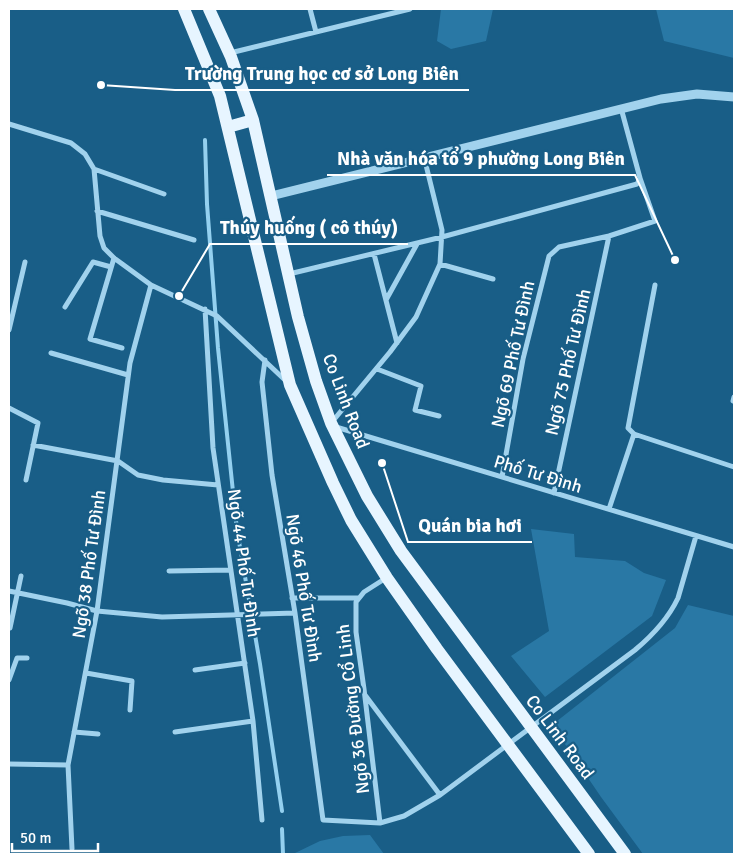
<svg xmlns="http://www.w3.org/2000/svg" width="743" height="863" font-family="Signika,sans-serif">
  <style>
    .green { fill: #2978a5 }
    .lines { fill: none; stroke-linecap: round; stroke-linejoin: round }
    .stream { stroke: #94d0ef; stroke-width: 4 }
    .minor { stroke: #a1d2ed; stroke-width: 5 }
    .tertiary { stroke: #a1d2ed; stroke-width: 9 }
    .primary { stroke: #e7f5ff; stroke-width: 12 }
    .labels { text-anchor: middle; stroke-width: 4.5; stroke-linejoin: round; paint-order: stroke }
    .street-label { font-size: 18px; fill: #fff; stroke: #195e87 }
    .leader { fill: none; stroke: #fff; stroke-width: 2 }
    .callout-dot { fill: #fff; stroke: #195e87; stroke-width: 2 }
    .callout-label { font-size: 19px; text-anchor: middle; font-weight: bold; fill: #fff; stroke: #195e87; stroke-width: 4.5; stroke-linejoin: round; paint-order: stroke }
  </style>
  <rect width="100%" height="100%" fill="#195e87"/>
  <path class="green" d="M 441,9 L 493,9 L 486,41 L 451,49 L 437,41 Z
    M 656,9 L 734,9 L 734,58 L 664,41 Z
    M 531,529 L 574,534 L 575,557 L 625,561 L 644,573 L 666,580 L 652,616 L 545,697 L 511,656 L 549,631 Z
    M 688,605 L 734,616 L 734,854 L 643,854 L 601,797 L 552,725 L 675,628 Z
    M 370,835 L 384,854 L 293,854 L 320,841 L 343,836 Z"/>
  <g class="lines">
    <path class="stream" d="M 205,140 L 207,204 L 218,348 L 237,530 L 260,664 L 282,811
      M 282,829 L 283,854"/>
    <path class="minor" d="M 310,9 L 316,32
      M 230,53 L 410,9
      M 9,124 L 71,143 L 85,154 L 94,169 L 100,236 L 104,248 L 114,258 L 151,285 L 217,316 L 285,380
      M 94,169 L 164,194
      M 97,211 L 194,240
      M 374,254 L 397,343
      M 114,258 L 90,339 L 122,348
      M 440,264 L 493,279
      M 289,274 L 442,237 L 637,184 L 640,178 L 621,108
      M 655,285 L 628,428 L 634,434 L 734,467
      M 386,300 L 417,244
      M 65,307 L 93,262 L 111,267
      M 205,309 L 213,448 L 253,721 L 262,820
      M 9,330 L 25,262
      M 51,353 L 128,375
      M 265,360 L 262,382 L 272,475 L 295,613 L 323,820 L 380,823 L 404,816 L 440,795 L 635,650 C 653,635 668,619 678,598 L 696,536
      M 377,369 L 421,386 L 415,410 L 439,416
      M 733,401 L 734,397
      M 9,408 L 38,423 L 26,480
      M 332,422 L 390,352 L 416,317 L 440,264 L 442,230 L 424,157
      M 336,427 L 734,547
      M 33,445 L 118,461 L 138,475 L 163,480 L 218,485
      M 502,477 L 523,359 L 549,256 L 559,247 L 609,236 L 655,221 L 640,178
      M 554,493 L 609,236
      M 609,509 L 634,434
      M 169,571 L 231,570
      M 9,591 L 67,603 L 97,611 L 162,617 L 295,613
      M 292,598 L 359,598
      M 10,628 L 21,576
      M 195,670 L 245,663
      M 86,673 L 132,681 L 130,710
      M 9,680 L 17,658 L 27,658
      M 365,695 L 440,795
      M 74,732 L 98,734
      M 175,732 L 253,721
      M 9,764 L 68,765
      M 380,823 L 364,689 L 356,632 L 356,602 L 364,592 L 386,578
      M 72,849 L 68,765 L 97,611 L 130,363 L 151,285"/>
    <path class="tertiary" d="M 271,196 L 661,99 L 697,94 L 734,97"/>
    <path class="primary" d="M 184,9 L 220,96 L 290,385 L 333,483 L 351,520 L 387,578 L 437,649 L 589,854
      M 209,9 L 231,57 L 253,120 L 298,317 L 316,381 L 331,423 L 367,496 L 401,551 L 625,854
      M 228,127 L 253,120"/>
  </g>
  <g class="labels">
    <g class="street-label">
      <text transform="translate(513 354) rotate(-78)" y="6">Ngõ 69 Phố Tư Đình</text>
      <text transform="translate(568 362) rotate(-77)" y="6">Ngõ 75 Phố Tư Đình</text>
      <text transform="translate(346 401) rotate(69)" y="6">Co Linh Road</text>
      <text transform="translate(538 474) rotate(17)" y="6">Phố Tư Đình</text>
      <text transform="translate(244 563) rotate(82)" y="6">Ngõ 44 Phố Tư Đình</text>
      <text transform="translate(89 564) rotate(-82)" y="6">Ngõ 38 Phố Tư Đình</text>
      <text transform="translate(304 588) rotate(81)" y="6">Ngõ 46 Phố Tư Đình</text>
      <text transform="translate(353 709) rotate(-97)" y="6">Ngõ 36 Đường Cổ Linh</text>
      <text transform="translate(560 737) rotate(53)" y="6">Co Linh Road</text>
    </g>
  </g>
  <path class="leader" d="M101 85L175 90H469M675 260L635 175H327M179 296L210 244H408M382 463L408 542H532"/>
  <g class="callout-dot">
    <circle cx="101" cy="85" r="5"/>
    <circle cx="675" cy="260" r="5"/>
    <circle cx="179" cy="296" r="5"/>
    <circle cx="382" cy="463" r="5"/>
  </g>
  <g class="callout-label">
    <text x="322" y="80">Trường Trung học cơ sở Long Biên</text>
    <text x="481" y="165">Nhà văn hóa tổ 9 phường Long Biên</text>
    <text x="309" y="234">Thúy huống ( cô thúy)</text>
    <text x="470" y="532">Quán bia hơi</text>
  </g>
  <rect width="743" height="863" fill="none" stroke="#ffffff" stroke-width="20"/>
  <path d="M12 843v8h86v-8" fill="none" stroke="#ffffff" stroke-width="2.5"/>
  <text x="20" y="843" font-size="15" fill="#ffffff" stroke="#195e87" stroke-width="4" paint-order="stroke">50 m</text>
</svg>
